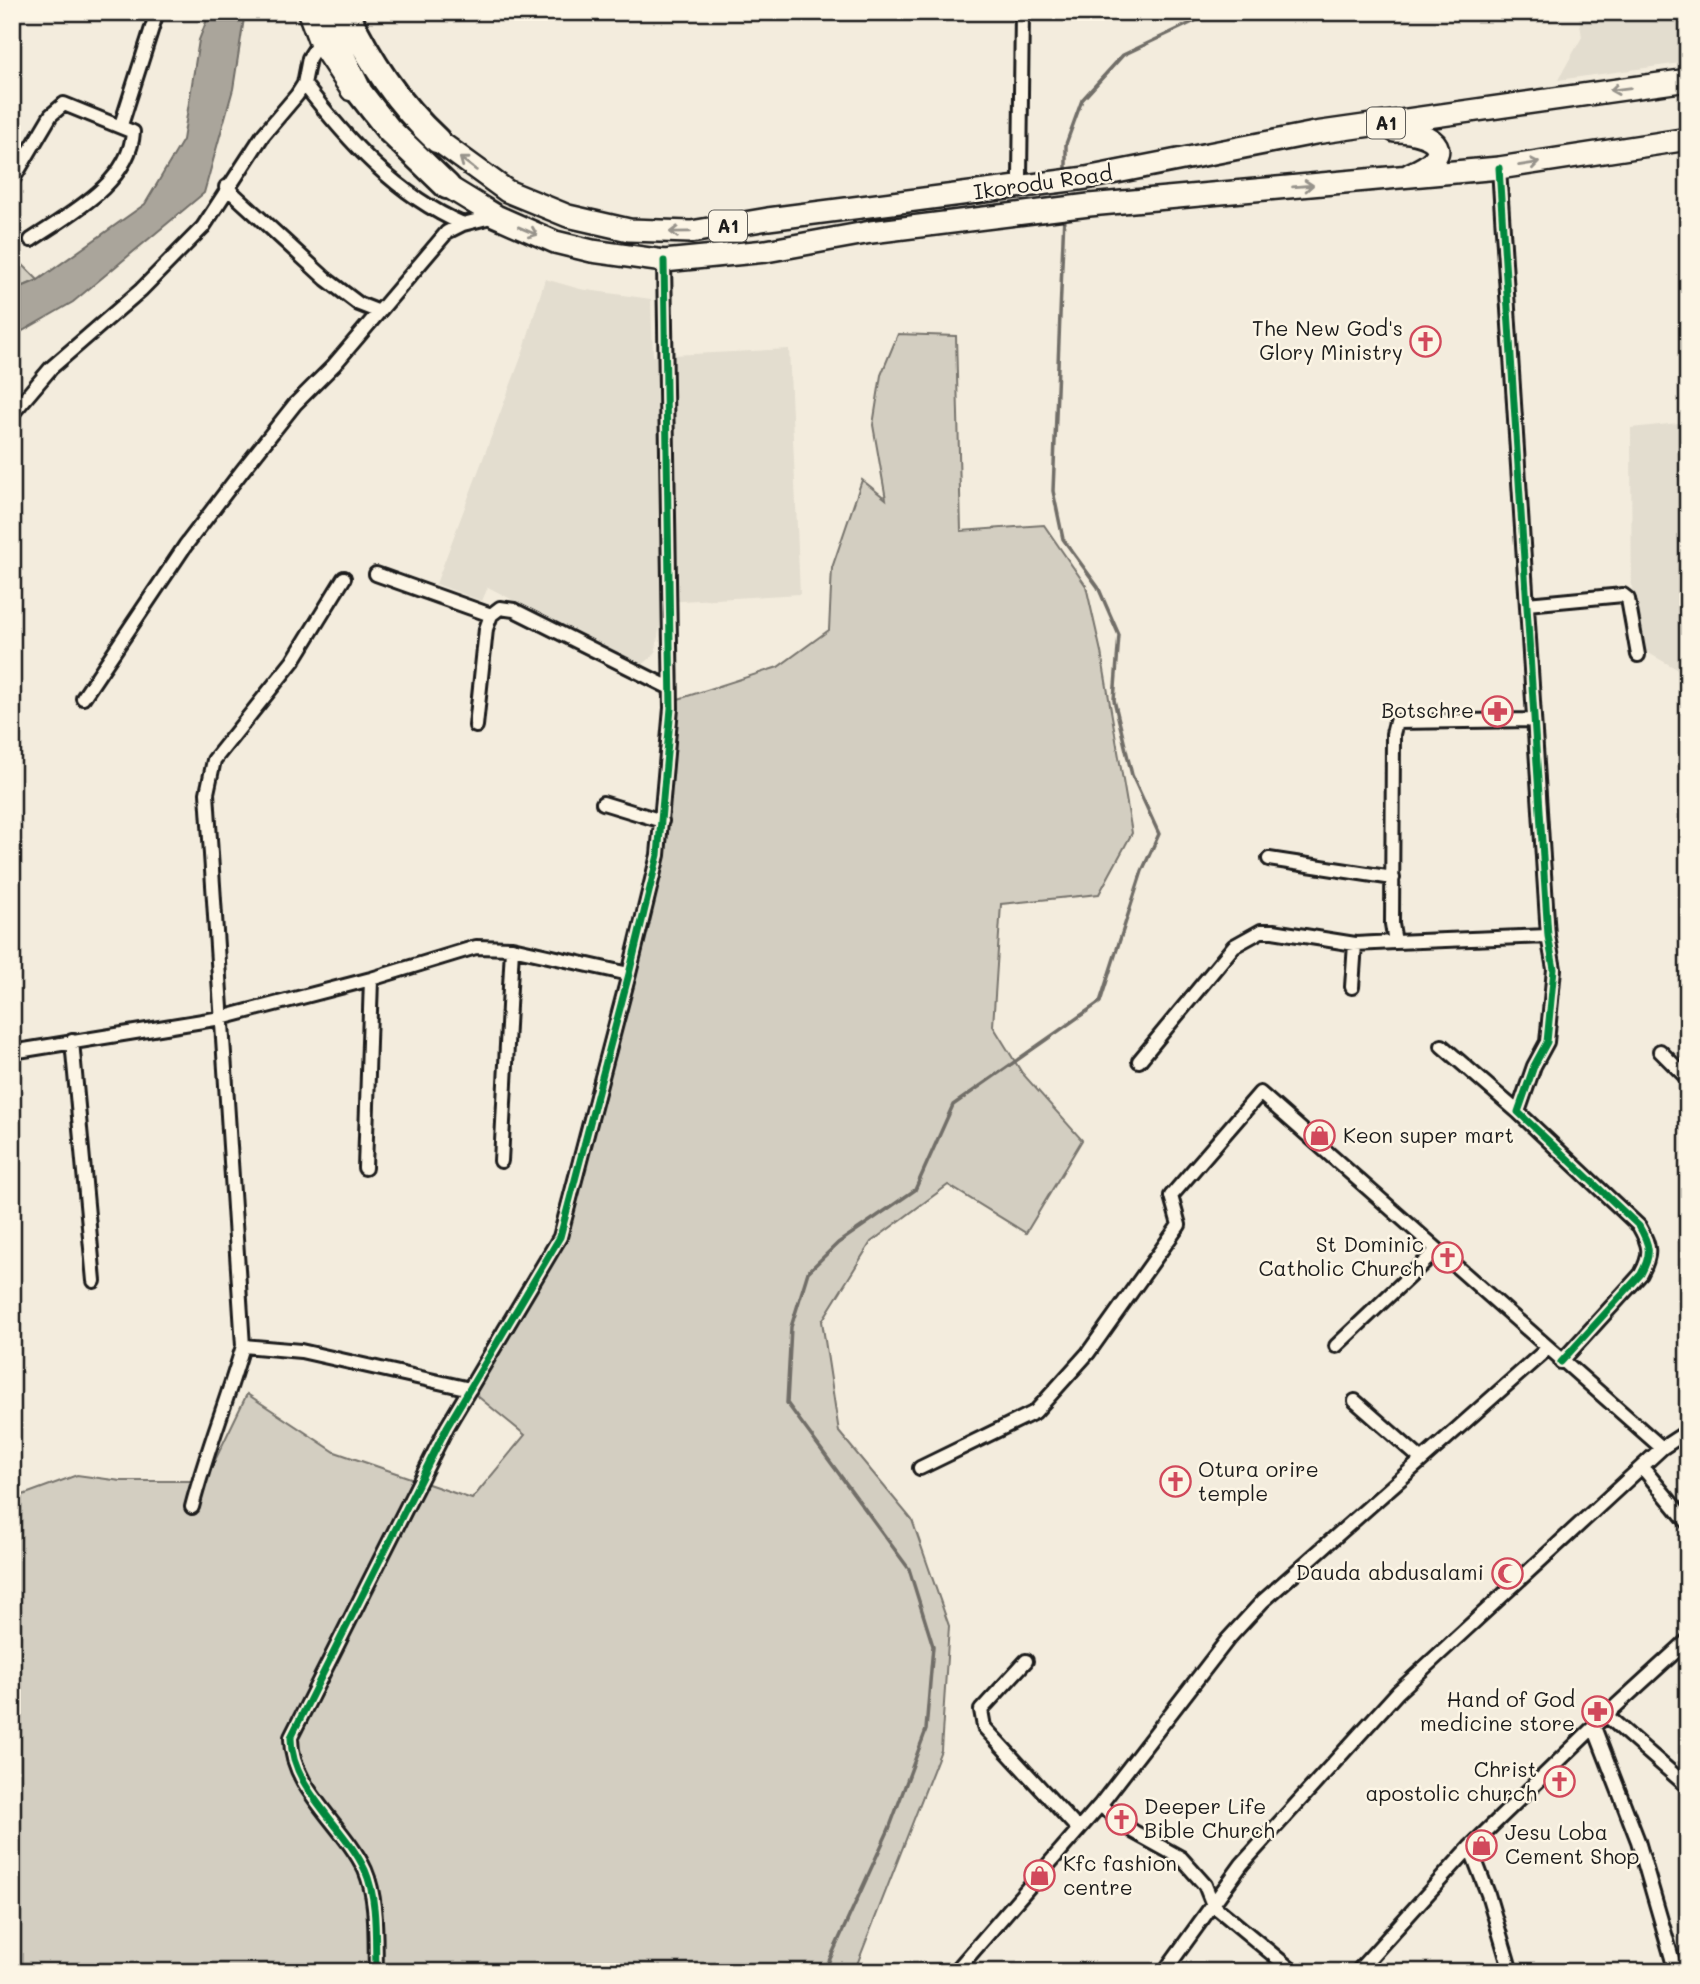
<svg xmlns="http://www.w3.org/2000/svg" width="1700" height="1984" font-family="Mali,sans-serif">
  <style>
    .built { fill: #e3ddcf }
    .green { fill: #d3cec1; stroke: #78756e; stroke-width: 2 }
    .water { fill: #aaa59b; stroke: #716e68; stroke-width: 2 }
    .lines { fill: none; stroke-linecap: round; stroke-linejoin: round }
    .stream { stroke: #716e68; stroke-width: 3.5 }
    .minor-casing { stroke: #1c1c1c; stroke-width: 18 }
    .tertiary-casing { stroke: #1c1c1c; stroke-width: 21 }
    .trunk-casing { stroke: #1c1c1c; stroke-width: 26 }
    .motorway-casing { stroke: #1c1c1c; stroke-width: 30 }
    .minor { stroke: #fcf5e5; stroke-width: 12 }
    .tertiary { stroke: #fcf5e5; stroke-width: 16 }
    .trunk { stroke: #fcf5e5; stroke-width: 21 }
    .motorway { stroke: #fcf5e5; stroke-width: 24 }
    .cycleway-casing { stroke: #fcf5e5; stroke-width: 11 }
    .cycleway { stroke: #00873e; stroke-width: 7 }
    .oneway { stroke: #97938b }
    .labels { text-anchor: middle; stroke-width: 5; stroke-linejoin: round; paint-order: stroke }
    .shield { fill: #fcf5e5; stroke: #5f5d58; stroke-width: 2 }
    .shield-label { font-size: 19px; font-weight: bold; fill: #1c1c1c }
    .street-label { font-size: 21px; fill: #1c1c1c; stroke: #fcf5e5 }
    .poi-label { font-size: 21px; fill: #1c1c1c; stroke: #fcf5e5; text-anchor: end }
  </style>
  <rect width="100%" height="100%" fill="#f3ecdd"/>
  <filter id="ink" filterUnits="userSpaceOnUse"><feTurbulence type="fractalNoise" baseFrequency=".0143" numOctaves="2"/><feDisplacementMap in="SourceGraphic" scale="14" xChannelSelector="R" yChannelSelector="G"/><feConvolveMatrix kernelMatrix="1 2 1 2 8 2 1 2 1" color-interpolation-filters="sRGB"/></filter>
  <g filter="url(#ink)">
    <path class="built" d="M 1578,12 L 1688,12 L 1688,62 L 1558,80 L 1582,37 Z
      M 545,279 L 580,289 L 651,299 L 653,356 L 789,349 L 800,594 L 664,602 L 655,654 L 640,667 L 488,587 L 482,601 L 436,584 L 523,352 Z
      M 1688,422 L 1688,675 L 1632,644 L 1631,428 Z"/>
    <path class="green" d="M 12,254 L 38,280 L 12,291 Z
      M 898,334 L 956,336 L 961,531 L 1044,525 L 1086,586 L 1101,652 L 1132,833 L 1099,894 L 1001,904 L 993,1026 L 1022,1073 L 1082,1140 L 1026,1233 L 948,1185 L 871,1242 L 822,1321 L 839,1432 L 912,1520 L 949,1626 L 941,1750 L 854,1972 L 12,1972 L 12,1499 L 77,1475 L 121,1481 L 205,1481 L 247,1394 L 335,1452 L 472,1499 L 525,1435 L 470,1390 L 553,1236 L 661,835 L 669,702 L 778,667 L 829,630 L 832,568 L 862,480 L 886,499 L 873,425 L 881,375 Z"/>
    <path class="water" d="M 210,12 L 245,12 L 233,89 L 204,193 L 73,302 L 12,337 L 12,291 L 38,280 L 145,204 L 183,140 L 199,40 Z"/>
    <g class="lines">
      <path class="stream" d="M 1066,172 L 1066,144 L 1082,100 L 1123,55 L 1214,12
        M 824,1972 L 889,1829 L 926,1730 L 933,1646 L 909,1569 L 787,1403 L 791,1327 L 808,1272 L 838,1243 L 915,1190 L 953,1105 L 1100,1002 L 1142,871 L 1159,834 L 1132,775 L 1114,700 L 1119,635 L 1098,587 L 1063,539 L 1053,491 L 1064,214"/>
      <defs>
        <path id="minor" d="M 304,84 C 347,140 396,195 463,224
          M 121,125 L 157,12
          M 1499,168 L 1548,936 L 1554,969 L 1547,1042 L 1534,1066 L 1518,1112 L 1639,1226 C 1650,1245 1652,1254 1641,1274 L 1561,1362
          M 1020,176 L 1022,12
          M 12,181 L 51,115 L 64,104 L 133,132 C 130,183 68,215 31,240
          M 226,187 L 326,279 L 359,304 L 377,311
          M 12,414 L 51,368 L 141,290 L 203,227 L 263,135 L 297,95 L 304,84 L 309,58 L 318,44
          M 376,574 L 491,615
          M 1527,604 L 1623,595 L 1628,599 L 1638,655
          M 83,698 L 185,546 L 242,471 L 295,404 L 334,365 L 447,232 L 463,224 L 495,216
          M 1533,720 L 1396,722 L 1393,734 L 1392,924 L 1395,942 L 1548,936
          M 476,726 L 486,629 L 491,615 L 500,608 L 514,610 L 670,688
          M 603,803 L 662,821
          M 1269,859 L 1393,878
          M 1352,987 L 1355,944
          M 72,1041 L 94,1281
          M 1442,1046 L 1518,1112
          M 1660,1051 L 1688,1079
          M 12,1052 L 221,1018 L 371,979 L 476,947 L 512,948 L 629,974
          M 1139,1061 L 1234,946 L 1261,931 L 1273,931 L 1355,944 L 1395,942
          M 501,1161 L 512,948
          M 365,1168 L 371,979
          M 243,1346 L 207,793 L 214,760 L 293,661 L 344,578
          M 1336,1346 L 1436,1251
          M 1355,1401 L 1421,1459
          M 1642,1467 L 1688,1523
          M 920,1468 L 1035,1412 L 1088,1353 L 1179,1225 L 1171,1196 L 1260,1093 L 1662,1448
          M 192,1507 C 206,1453 227,1401 243,1346 L 301,1351 L 470,1389
          M 1026,1661 L 981,1710 L 984,1727 L 1078,1829
          M 1606,1715 L 1688,1787
          M 1594,1727 L 1638,1841 L 1676,1972
          M 1100,1805 L 1134,1832 L 1181,1858 L 1205,1885 L 1213,1905 L 1294,1972
          M 1470,1847 L 1488,1894 L 1511,1972
          M 376,1971 C 375,1939 378,1900 365,1870 C 344,1825 290,1788 291,1737 L 447,1427 L 560,1237 L 629,974 L 658,855 L 671,708 L 664,261
          M 955,1972 L 1100,1805 L 1228,1639 L 1263,1601 L 1547,1349
          M 1164,1972 L 1242,1864 L 1398,1692 L 1662,1448 L 1688,1431
          M 1357,1972 L 1470,1847 L 1606,1715 L 1688,1640"/>
        <path id="tertiary" d="M 306,12 L 318,44 L 350,92"/>
        <path id="trunk" d="M 1395,131 C 1439,132 1457,155 1410,174
          M 437,140 L 507,191 L 568,216 L 629,230 L 691,232 L 768,219 L 1086,178 L 1315,133 L 1688,80
          M 447,186 L 496,216 L 555,242 L 592,251 L 664,261 L 766,251 L 871,232 L 1089,205 L 1499,168 L 1688,139"/>
        <path id="motorway" d="M 321,12 L 360,93 L 389,130 L 447,186
          M 346,12 C 370,61 397,103 437,140"/>
      </defs>
      <use href="#minor" class="minor-casing"/>
      <use href="#tertiary" class="tertiary-casing"/>
      <use href="#trunk" class="trunk-casing"/>
      <use href="#motorway" class="motorway-casing"/>
      <use href="#minor" class="minor"/>
      <use href="#tertiary" class="tertiary"/>
      <use href="#trunk" class="trunk"/>
      <use href="#motorway" class="motorway"/>
      <defs>
        <path id="cycleway" d="M 1499,168 L 1548,936 L 1554,969 L 1547,1042 L 1534,1066 L 1518,1112 L 1639,1226 C 1650,1245 1652,1254 1641,1274 L 1561,1362
          M 376,1971 C 375,1939 378,1900 365,1870 C 344,1825 290,1788 291,1737 L 447,1427 L 560,1237 L 629,974 L 658,855 L 671,708 L 664,261"/>
      </defs>
      <use href="#cycleway" class="cycleway-casing"/>
      <use href="#cycleway" class="cycleway"/>
    </g>
    <defs><path id="oneway-shaft" d="M-6 0H5M1.5-3L5.5 0L1.5 3" fill="none" stroke-width="1.6" stroke-linecap="round" stroke-linejoin="round" transform="scale(1.75)"/></defs>
    <g class="oneway">
      <use href="#oneway-shaft" transform="translate(1620 89) rotate(172)"/>
      <use href="#oneway-shaft" transform="translate(468 164) rotate(-143)"/>
      <use href="#oneway-shaft" transform="translate(1529 164) rotate(-9)"/>
      <use href="#oneway-shaft" transform="translate(1303 186) rotate(-5)"/>
      <use href="#oneway-shaft" transform="translate(528 231) rotate(23)"/>
      <use href="#oneway-shaft" transform="translate(680 232) rotate(179)"/>
    </g>
  </g>
  <defs>
    <symbol id="church-ring" viewBox="-11 -11 22 22"><circle r="9.5" fill="#fcf5e5" stroke="#d1495b" stroke-width="1.5"/><path d="M-1.2-6h2.4v3.5h3.3v2.4h-3.3V6h-2.4V-.1h-3.3v-2.4h3.3Z" fill="#d1495b"/></symbol>
    <symbol id="pharmacy-ring" viewBox="-11 -11 22 22"><circle r="9.5" fill="#fcf5e5" stroke="#d1495b" stroke-width="1.5"/><path d="M-2-6h4v4h4v4h-4v4h-4v-4h-4v-4h4Z" fill="#d1495b"/></symbol>
    <symbol id="shop-ring" viewBox="-11 -11 22 22"><circle r="9.5" fill="#fcf5e5" stroke="#d1495b" stroke-width="1.5"/><path d="M-5-2.5h2.3a2.7 3.5 0 0 1 5.4 0H5L5.5 6h-11ZM-1.5-2.5h3a1.5 2.3 0 0 0-3 0Z" fill="#d1495b"/></symbol>
    <symbol id="mosque-ring" viewBox="-11 -11 22 22"><circle r="9.5" fill="#fcf5e5" stroke="#d1495b" stroke-width="1.5"/><path d="M3.5-4.9A6 6 0 1 0 3.5 4.9A5 5 0 1 1 3.5-4.9Z" fill="#d1495b"/></symbol>
  </defs>
  <g fill-rule="evenodd">
    <use href="#church-ring" x="1408" y="324" width="35" height="35"/>
    <use href="#pharmacy-ring" x="1480" y="694" width="35" height="35"/>
    <use href="#shop-ring" x="1302" y="1118" width="35" height="35"/>
    <use href="#church-ring" x="1430" y="1240" width="35" height="35"/>
    <use href="#church-ring" x="1158" y="1464" width="35" height="35"/>
    <use href="#mosque-ring" x="1490" y="1556" width="35" height="35"/>
    <use href="#pharmacy-ring" x="1580" y="1694" width="35" height="35"/>
    <use href="#church-ring" x="1542" y="1764" width="35" height="35"/>
    <use href="#church-ring" x="1104" y="1802" width="35" height="35"/>
    <use href="#shop-ring" x="1464" y="1828" width="35" height="35"/>
    <use href="#shop-ring" x="1022" y="1858" width="35" height="35"/>
  </g>
  <g class="labels">
    <g class="shield">
      <rect x="1367" y="107.5" width="38" height="31" rx="5"/>
      <rect x="709" y="210.5" width="38" height="31" rx="5"/>
    </g>
    <g class="shield-label">
      <text x="1386" y="130">A1</text>
      <text x="728" y="233">A1</text>
    </g>
    <g class="street-label">
      <text transform="translate(1043 183) rotate(-8)" y="7">Ikorodu Road</text>
    </g>
    <g class="poi-label">
      <text x="1403" y="336">The New God's<tspan x="1403" dy="24">Glory Ministry</tspan></text>
      <text x="1474" y="718">Botschre</text>
      <text x="1343" y="1143" text-anchor="start">Keon super mart</text>
      <text x="1424" y="1252">St Dominic<tspan x="1424" dy="24">Catholic Church</tspan></text>
      <text x="1198" y="1477" text-anchor="start">Otura orire<tspan x="1198" dy="24">temple</tspan></text>
      <text x="1484" y="1580">Dauda abdusalami</text>
      <text x="1575" y="1707">Hand of God<tspan x="1575" dy="24">medicine store</tspan></text>
      <text x="1537" y="1777">Christ<tspan x="1537" dy="24">apostolic church</tspan></text>
      <text x="1144" y="1814" text-anchor="start">Deeper Life<tspan x="1144" dy="24">Bible Church</tspan></text>
      <text x="1505" y="1840" text-anchor="start">Jesu Loba<tspan x="1505" dy="24">Cement Shop</tspan></text>
      <text x="1063" y="1871" text-anchor="start">Kfc fashion<tspan x="1063" dy="24">centre</tspan></text>
    </g>
  </g>
  <rect width="1700" height="1984" fill="none" stroke="#fcf5e5" stroke-width="42"/>
  <rect x="21" y="21" width="1658" height="1942" fill="none" stroke="#1c1c1c" stroke-width="2.5" filter="url(#ink)"/>
</svg>
